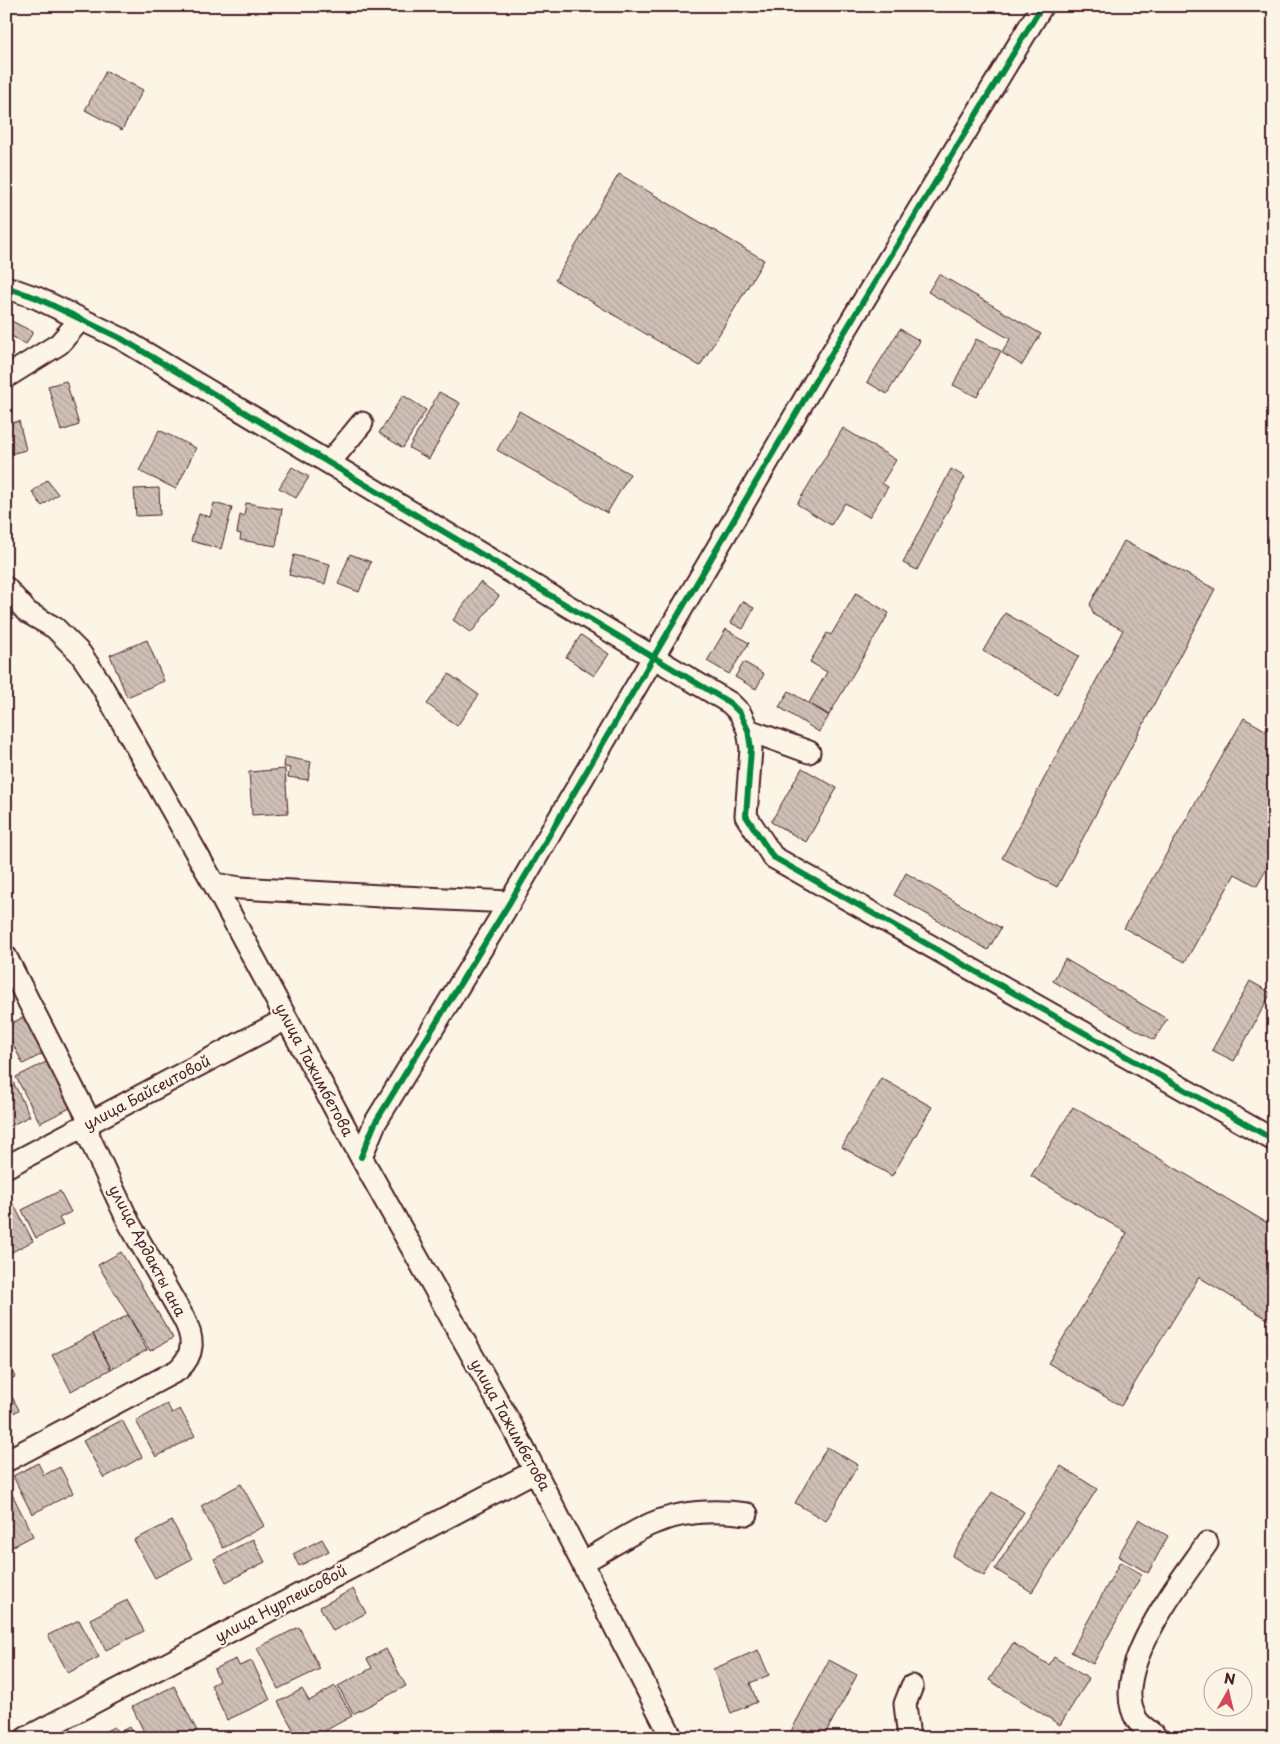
<svg xmlns="http://www.w3.org/2000/svg" width="1280" height="1744" font-family="'Playpen Sans',sans-serif">
  <style>
    .building { fill: url(#building-back-hatch); stroke: #4a1f2b }
    .lines { fill: none; stroke-linecap: round; stroke-linejoin: round }
    .street-casing { stroke: #4a1f2b; stroke-width: 25 }
    .street { stroke: #fcf5e5; stroke-width: 21 }
    .cycleway-casing { stroke: #fcf5e5; stroke-width: 9 }
    .cycleway { stroke: #00873e; stroke-width: 6 }
    .labels { text-anchor: middle; stroke-width: 4.5; stroke-linejoin: round; paint-order: stroke }
    .street-label { font-size: 15px; fill: #4a1f2b; stroke: #fcf5e5 }
  </style>
  <defs>
    <pattern id="building-back-hatch" width="6" height="6" patternUnits="userSpaceOnUse" patternTransform="scale(1.25)"><rect width="6" height="6" fill="#cfc0b7"/><path d="M-1 5l2 2M0 0l6 6M5-1l2 2" fill="none" stroke="#b3a59e"/></pattern>
  </defs>
  <rect width="100%" height="100%" fill="#fcf5e5"/>
  <filter id="ink" filterUnits="userSpaceOnUse"><feTurbulence type="fractalNoise" baseFrequency=".02" numOctaves="2"/><feDisplacementMap in="SourceGraphic" scale="10" xChannelSelector="R" yChannelSelector="G"/><feConvolveMatrix kernelMatrix="1 2 1 2 8 2 1 2 1" color-interpolation-filters="sRGB"/></filter>
  <g filter="url(#ink)">
    <path class="building" d="M 106,71 L 143,90 L 122,130 L 85,110 Z
      M 619,174 L 764,260 L 700,366 L 555,280 Z
      M 939,274 L 1041,334 L 1022,365 L 1002,353 L 1010,339 L 928,292 Z
      M 6,318 L 33,332 L 26,344 L 6,333 Z
      M 900,329 L 920,341 L 887,394 L 867,382 Z
      M 976,339 L 1001,351 L 977,397 L 953,385 Z
      M 66,381 L 79,425 L 61,431 L 48,386 Z
      M 439,392 L 460,403 L 429,459 L 409,448 Z
      M 403,395 L 426,410 L 403,448 L 379,433 Z
      M 519,411 L 630,474 L 607,513 L 497,450 Z
      M 19,421 L 26,450 L 6,455 L 6,425 Z
      M 843,428 L 896,460 L 882,483 L 888,487 L 869,517 L 845,503 L 831,525 L 797,504 Z
      M 159,430 L 196,448 L 176,489 L 139,471 Z
      M 292,467 L 309,477 L 296,498 L 279,488 Z
      M 951,469 L 965,477 L 917,570 L 903,563 Z
      M 47,480 L 58,494 L 42,506 L 32,492 Z
      M 159,488 L 160,515 L 136,516 L 134,489 Z
      M 214,503 L 232,508 L 221,549 L 191,541 L 199,514 L 210,517 Z
      M 246,503 L 282,509 L 276,546 L 240,540 L 241,534 L 237,533 L 240,515 L 244,516 Z
      M 1124,541 L 1215,589 L 1057,887 L 1002,858 L 1123,630 L 1094,615 L 1090,604 Z
      M 350,554 L 371,562 L 359,592 L 338,584 Z
      M 294,555 L 330,564 L 325,584 L 289,575 Z
      M 480,582 L 499,596 L 471,633 L 453,620 Z
      M 856,593 L 889,613 L 829,715 L 809,703 L 827,672 L 810,662 L 827,633 L 831,635 Z
      M 742,601 L 754,608 L 743,629 L 731,623 Z
      M 1005,613 L 1079,656 L 1057,694 L 983,651 Z
      M 726,629 L 749,643 L 729,674 L 707,661 Z
      M 581,635 L 609,654 L 594,676 L 566,657 Z
      M 147,640 L 164,681 L 127,697 L 110,655 Z
      M 744,662 L 764,674 L 756,689 L 735,677 Z
      M 449,674 L 479,695 L 457,726 L 427,704 Z
      M 789,691 L 829,716 L 819,732 L 779,707 Z
      M 1244,718 L 1274,735 L 1274,856 L 1257,886 L 1235,874 L 1185,962 L 1124,928 Z
      M 285,757 L 311,762 L 308,780 L 288,777 L 290,768 L 284,767 Z
      M 802,768 L 837,788 L 806,842 L 771,822 Z
      M 285,769 L 288,813 L 252,815 L 249,772 Z
      M 906,873 L 1001,928 L 988,950 L 894,895 Z
      M 1065,959 L 1167,1019 L 1154,1040 L 1053,981 Z
      M 1250,981 L 1271,993 L 1234,1061 L 1212,1050 Z
      M 28,1015 L 46,1052 L 23,1064 L 6,1031 L 6,1026 Z
      M 48,1061 L 72,1107 L 40,1123 L 16,1077 Z
      M 881,1078 L 932,1107 L 892,1176 L 842,1147 Z
      M 13,1082 L 30,1116 L 6,1128 L 6,1085 Z
      M 1073,1107 L 1274,1227 L 1274,1323 L 1199,1277 L 1121,1406 L 1048,1363 L 1127,1233 L 1031,1176 Z
      M 60,1191 L 71,1212 L 59,1218 L 63,1225 L 36,1238 L 22,1210 Z
      M 9,1196 L 33,1241 L 6,1255 L 6,1198 Z
      M 121,1252 L 173,1338 L 150,1351 L 98,1265 Z
      M 128,1315 L 147,1350 L 111,1369 L 93,1334 Z
      M 93,1334 L 111,1369 L 71,1391 L 52,1355 Z
      M 6,1360 L 15,1377 L 6,1381 Z
      M 9,1391 L 19,1410 L 6,1417 L 6,1393 Z
      M 167,1404 L 172,1413 L 180,1409 L 195,1436 L 156,1457 L 136,1421 Z
      M 122,1420 L 142,1457 L 104,1478 L 83,1441 Z
      M 827,1447 L 858,1465 L 826,1521 L 795,1503 Z
      M 38,1463 L 44,1475 L 60,1467 L 73,1493 L 32,1514 L 13,1476 Z
      M 1061,1466 L 1097,1489 L 1032,1592 L 995,1569 Z
      M 241,1484 L 264,1526 L 223,1548 L 201,1506 Z
      M 8,1486 L 33,1536 L 6,1550 L 6,1487 Z
      M 992,1492 L 1024,1512 L 984,1576 L 952,1556 Z
      M 1139,1519 L 1168,1536 L 1148,1573 L 1118,1556 Z
      M 172,1521 L 192,1559 L 155,1578 L 134,1540 Z
      M 253,1539 L 265,1562 L 226,1582 L 214,1559 Z
      M 322,1539 L 329,1551 L 299,1566 L 293,1554 Z
      M 1120,1562 L 1142,1574 L 1093,1664 L 1071,1652 Z
      M 353,1589 L 366,1613 L 333,1631 L 320,1607 Z
      M 127,1600 L 144,1631 L 106,1650 L 90,1619 Z
      M 79,1620 L 99,1657 L 68,1673 L 48,1635 Z
      M 299,1627 L 320,1669 L 278,1689 L 257,1648 Z
      M 1013,1643 L 1049,1665 L 1054,1657 L 1089,1679 L 1060,1725 L 989,1680 Z
      M 386,1649 L 406,1686 L 353,1714 L 338,1686 L 372,1668 L 367,1659 Z
      M 758,1650 L 769,1675 L 750,1683 L 757,1702 L 731,1713 L 713,1669 Z
      M 236,1659 L 239,1666 L 252,1661 L 270,1700 L 227,1720 L 211,1685 L 219,1681 L 214,1669 Z
      M 829,1660 L 857,1675 L 823,1738 L 794,1738 L 789,1735 Z
      M 174,1686 L 197,1731 L 183,1738 L 147,1738 L 132,1707 Z
      M 335,1686 L 352,1716 L 312,1738 L 298,1738 L 278,1702 L 302,1689 L 309,1701 Z
      M 114,1727 L 118,1733 L 129,1727 L 135,1738 L 102,1738 L 100,1734 Z"/>
    <g class="lines">
      <defs>
        <path id="street" d="M 6,287 L 37,298 L 122,339 L 730,703 L 740,713 L 748,730 L 751,749 L 746,816 L 773,857 L 1274,1140
          M 6,377 L 59,344 L 81,319
          M 329,463 L 362,423
          M 6,588 L 27,612 L 55,628 L 80,653 L 99,681 L 214,884 L 361,1157 L 514,1430 L 672,1738
          M 748,730 L 809,752
          M 214,884 L 241,888 L 381,896 L 510,902
          M 6,957 L 87,1116 L 89,1137 L 129,1223 L 184,1319 C 194,1339 195,1354 178,1370 L 6,1461
          M 361,1157 L 375,1123 L 510,902 L 821,371 L 1042,6
          M 6,1167 L 286,1019
          M 583,1562 C 606,1550 628,1534 651,1524 C 681,1511 716,1510 747,1514
          M 26,1738 L 535,1471
          M 909,1738 L 905,1704 L 912,1686
          M 1157,1738 C 1151,1732 1141,1726 1137,1720 C 1107,1673 1181,1581 1207,1543"/>
      </defs>
      <use href="#street" class="street-casing"/>
      <use href="#street" class="street"/>
      <defs>
        <path id="cycleway" d="M 6,287 L 37,298 L 122,339 L 730,703 L 740,713 L 748,730 L 751,749 L 746,816 L 773,857 L 1274,1140
          M 361,1157 L 375,1123 L 510,902 L 821,371 L 1042,6"/>
      </defs>
      <use href="#cycleway" class="cycleway-casing"/>
      <use href="#cycleway" class="cycleway"/>
    </g>
  </g>
  <g class="labels">
    <g class="street-label">
      <text transform="translate(314 1070) rotate(62)" y="5">улица Тажимбетова</text>
      <text transform="translate(147 1093) rotate(-28)" y="5">улица Байсеитовой</text>
      <text transform="translate(147 1251) rotate(62)" y="5">улица Ардакты ана</text>
      <text transform="translate(510 1425) rotate(61)" y="5">улица Тажимбетова</text>
      <text transform="translate(281 1604) rotate(-28)" y="5">улица Нурпеисовой</text>
    </g>
  </g>
  <rect width="1280" height="1744" fill="none" stroke="#fcf5e5" stroke-width="25"/>
  <rect x="12" y="12" width="1255" height="1719" fill="none" stroke="#4a1f2b" stroke-width="2" filter="url(#ink)"/>
  <g transform="translate(1228 1692) rotate(8)"><circle r="24" fill="#fcf5e5" stroke="#b59f9b"/>
  <path d="M0-4L9 19L0 12L-9 19Z" fill="#d1495b"/>
  <text y="-8" font-size="14" font-weight="bold" text-anchor="middle" fill="#4a1f2b">N</text>
  </g>
</svg>
